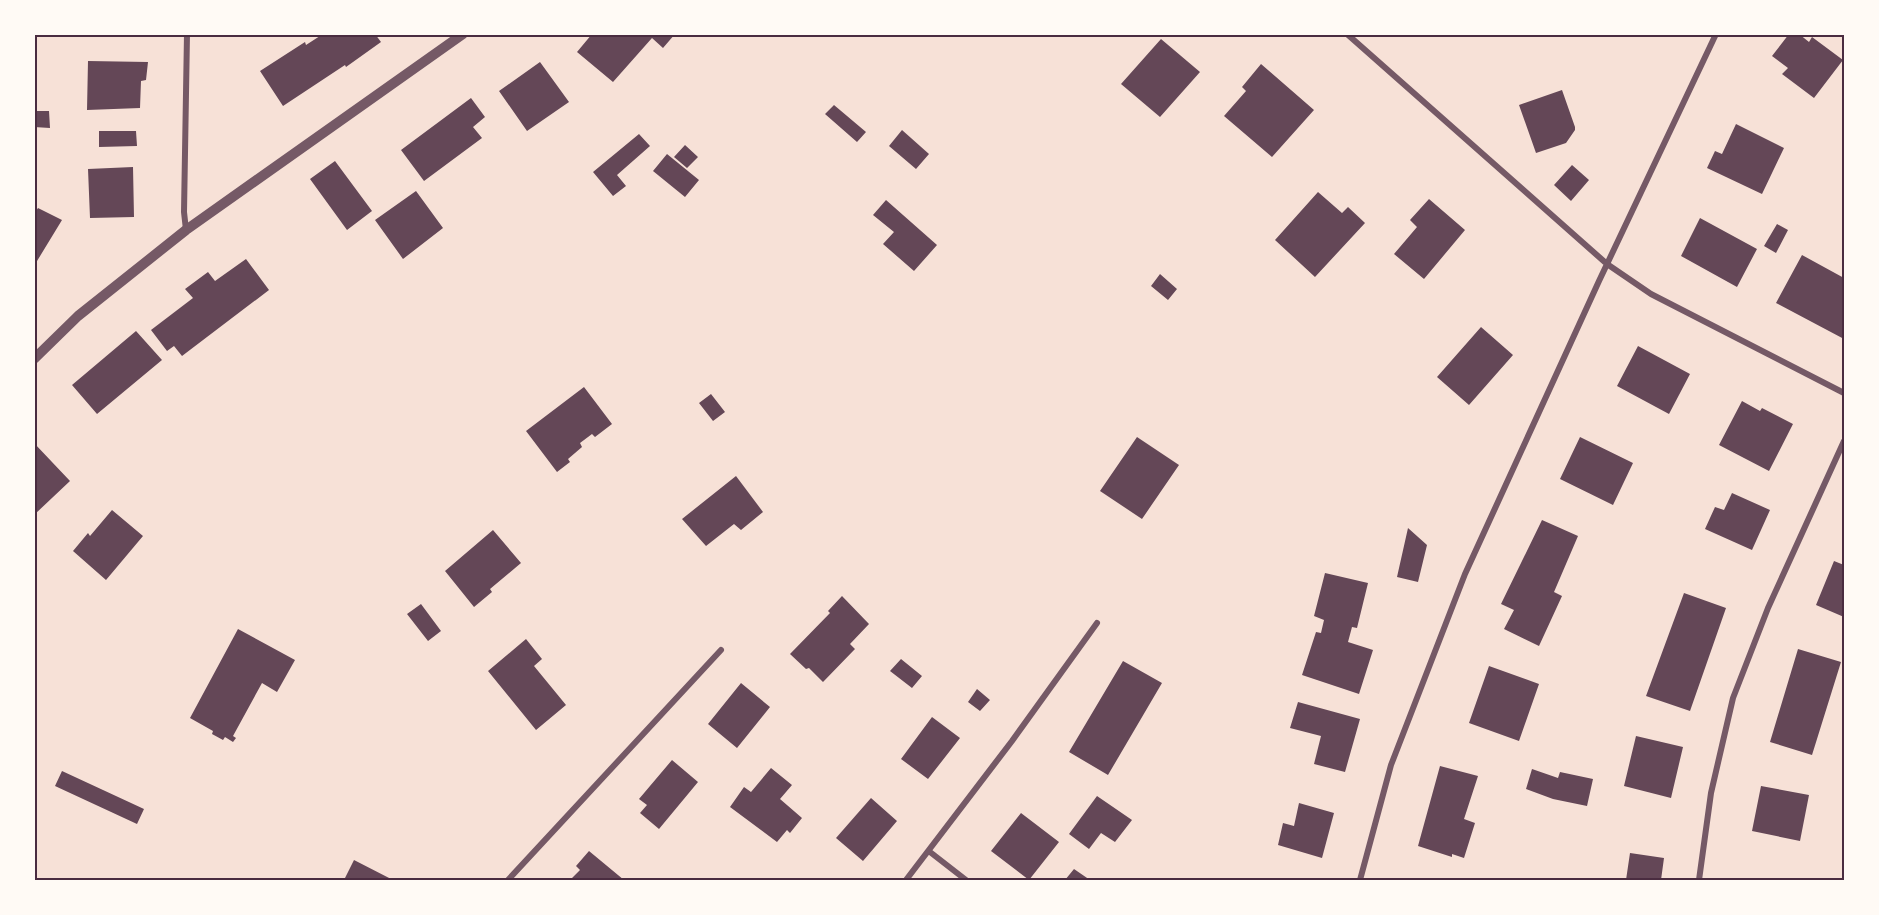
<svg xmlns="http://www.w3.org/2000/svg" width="1879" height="915" font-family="'Fira Sans',sans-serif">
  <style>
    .building { fill: #644757 }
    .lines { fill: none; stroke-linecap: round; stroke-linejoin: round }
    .minor { stroke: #755966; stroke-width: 6 }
    .tertiary { stroke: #755966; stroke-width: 10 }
    .neatline { fill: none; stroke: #4a2c40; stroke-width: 2 }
  </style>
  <rect width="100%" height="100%" fill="#f7e1d7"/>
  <path class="building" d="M 323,34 L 375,34 L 381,42 L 346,67 L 345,65 L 283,106 L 260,71 L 305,42 L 306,45 Z
    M 592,34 L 675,34 L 663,48 L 652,38 L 613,82 L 577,52 Z
    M 1789,34 L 1799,34 L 1809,42 L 1812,37 L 1843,60 L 1814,98 L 1782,74 L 1788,68 L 1772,56 Z
    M 1161,39 L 1200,72 L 1160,117 L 1121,84 Z
    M 88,61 L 148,62 L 146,80 L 141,81 L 140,108 L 87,110 Z
    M 540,62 L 569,102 L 527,131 L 499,91 Z
    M 1261,64 L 1314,110 L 1272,157 L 1224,116 L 1246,91 L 1242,87 Z
    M 1562,90 L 1575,127 L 1575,130 L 1566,143 L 1536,153 L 1519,105 Z
    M 471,98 L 485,117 L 473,127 L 482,138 L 424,181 L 401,150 Z
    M 834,105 L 866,132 L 857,142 L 825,114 Z
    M 34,111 L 49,111 L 50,128 L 34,127 Z
    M 1736,124 L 1784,148 L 1762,194 L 1707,168 L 1715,151 L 1722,154 Z
    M 902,130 L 929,154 L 916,169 L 889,146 Z
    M 99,131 L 136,131 L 137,146 L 99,147 Z
    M 639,134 L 650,146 L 617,175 L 626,186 L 613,196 L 593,172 Z
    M 685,145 L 698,157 L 687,168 L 674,157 Z
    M 667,154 L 699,180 L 685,197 L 653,171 Z
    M 335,161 L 372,211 L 347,230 L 310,179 Z
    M 1572,165 L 1589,180 L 1571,201 L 1554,185 Z
    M 133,167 L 134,217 L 90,218 L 88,169 Z
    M 416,191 L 443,228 L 403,259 L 375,220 Z
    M 1318,192 L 1342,213 L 1348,207 L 1365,223 L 1315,277 L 1275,240 Z
    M 1429,199 L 1465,230 L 1424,279 L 1394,254 L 1417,227 L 1410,220 Z
    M 886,200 L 937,245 L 914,271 L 883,244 L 894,232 L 873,215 Z
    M 38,208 L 62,220 L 34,266 L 34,214 Z
    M 1700,218 L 1757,249 L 1737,287 L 1681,256 Z
    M 1777,224 L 1788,230 L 1776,253 L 1764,246 Z
    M 1802,255 L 1844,278 L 1844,287 L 1842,292 L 1844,293 L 1844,339 L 1776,303 Z
    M 246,259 L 269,290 L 182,356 L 174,346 L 167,351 L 151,330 L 193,298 L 185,289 L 208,272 L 215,281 Z
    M 1160,274 L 1177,289 L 1168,300 L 1151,286 Z
    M 1481,327 L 1513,355 L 1469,405 L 1437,377 Z
    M 136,331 L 162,360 L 97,414 L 72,385 Z
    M 1638,346 L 1690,374 L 1669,414 L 1617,386 Z
    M 584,387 L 612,424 L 595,437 L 592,434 L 580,443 L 582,447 L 568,459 L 570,462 L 557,472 L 526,431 Z
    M 711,394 L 725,412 L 713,421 L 699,403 Z
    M 1742,401 L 1760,411 L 1762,408 L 1793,424 L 1769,471 L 1719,445 Z
    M 1137,437 L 1179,465 L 1142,519 L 1100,491 Z
    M 1580,437 L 1633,463 L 1613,505 L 1560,479 Z
    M 34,443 L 70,481 L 34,515 Z
    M 736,476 L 763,512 L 741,530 L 734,524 L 706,546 L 682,519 Z
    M 1732,493 L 1770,510 L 1752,550 L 1705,529 L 1715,507 L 1724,510 Z
    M 112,510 L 143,536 L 106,580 L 73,551 L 88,533 L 90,536 Z
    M 1542,520 L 1578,536 L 1554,592 L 1562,596 L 1539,646 L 1504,629 L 1514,610 L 1501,604 Z
    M 1408,528 L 1427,545 L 1418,582 L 1397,577 Z
    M 493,530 L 521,563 L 490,589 L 492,592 L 474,607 L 445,571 Z
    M 1834,561 L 1844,565 L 1844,617 L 1816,605 Z
    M 1325,573 L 1368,583 L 1357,628 L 1352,627 L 1348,642 L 1373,650 L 1359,694 L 1302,675 L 1316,632 L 1321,633 L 1324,620 L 1314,616 Z
    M 1684,593 L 1726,608 L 1690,711 L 1646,696 Z
    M 842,596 L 869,624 L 850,644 L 855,649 L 823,682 L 809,668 L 806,669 L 790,654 L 830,613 L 828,611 Z
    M 421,604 L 441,631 L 428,641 L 407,614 Z
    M 238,629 L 295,660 L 277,692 L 262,683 L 233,736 L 236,738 L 233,742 L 225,737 L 223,740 L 212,734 L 213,731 L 190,718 Z
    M 526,639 L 542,659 L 534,666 L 566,705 L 536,730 L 488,671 Z
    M 1798,649 L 1841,662 L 1812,755 L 1770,742 Z
    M 901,659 L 922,676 L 912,688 L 890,671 Z
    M 1123,661 L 1162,683 L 1108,775 L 1069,752 Z
    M 1489,666 L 1539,684 L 1519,741 L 1469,723 Z
    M 741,683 L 770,707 L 737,748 L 708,724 Z
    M 977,689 L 990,700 L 980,711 L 968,702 Z
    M 1298,702 L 1360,719 L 1345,772 L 1314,764 L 1321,736 L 1290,728 Z
    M 932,717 L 960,738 L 928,779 L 901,759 Z
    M 1636,736 L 1683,747 L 1671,798 L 1624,786 Z
    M 672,760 L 698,782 L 659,829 L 640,813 L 647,805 L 639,799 Z
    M 1440,766 L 1478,776 L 1464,819 L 1475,823 L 1464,858 L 1452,854 L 1452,857 L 1418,846 Z
    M 771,768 L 792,785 L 780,799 L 802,818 L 790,833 L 787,830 L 777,842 L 730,807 L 744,787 L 751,792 Z
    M 1532,769 L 1558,778 L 1560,772 L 1593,779 L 1587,806 L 1553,799 L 1526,789 Z
    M 62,771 L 144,809 L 137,824 L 55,786 Z
    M 1761,786 L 1809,795 L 1800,841 L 1752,831 Z
    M 1097,796 L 1132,820 L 1115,842 L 1101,833 L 1089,849 L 1069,834 Z
    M 871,798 L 897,821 L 863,861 L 836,838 Z
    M 1299,803 L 1334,813 L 1322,858 L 1278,845 L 1283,823 L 1294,826 Z
    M 1021,813 L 1059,842 L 1029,880 L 991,851 Z
    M 589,851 L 624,880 L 570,880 L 580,870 L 576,866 Z
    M 1630,853 L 1664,858 L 1661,880 L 1626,880 Z
    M 354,860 L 393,880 L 344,880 Z
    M 1074,869 L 1090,880 L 1065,880 Z"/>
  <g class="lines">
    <path class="minor" d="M 1347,34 L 1607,264 L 1651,294 L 1844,393
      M 186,230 L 184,212 L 187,34
      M 930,852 L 966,880
      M 508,880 L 721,650
      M 906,880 L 1012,741 L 1097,623
      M 1360,880 L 1391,765 L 1465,574 L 1599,281 L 1716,34
      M 1699,880 L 1711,793 L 1733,698 L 1768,608 L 1844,441"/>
    <path class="tertiary" d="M 34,359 L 78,316 L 186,230 L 463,34"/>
  </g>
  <rect width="1879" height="915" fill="none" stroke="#fffaf5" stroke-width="72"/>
  <rect x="36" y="36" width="1807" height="843" class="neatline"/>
</svg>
